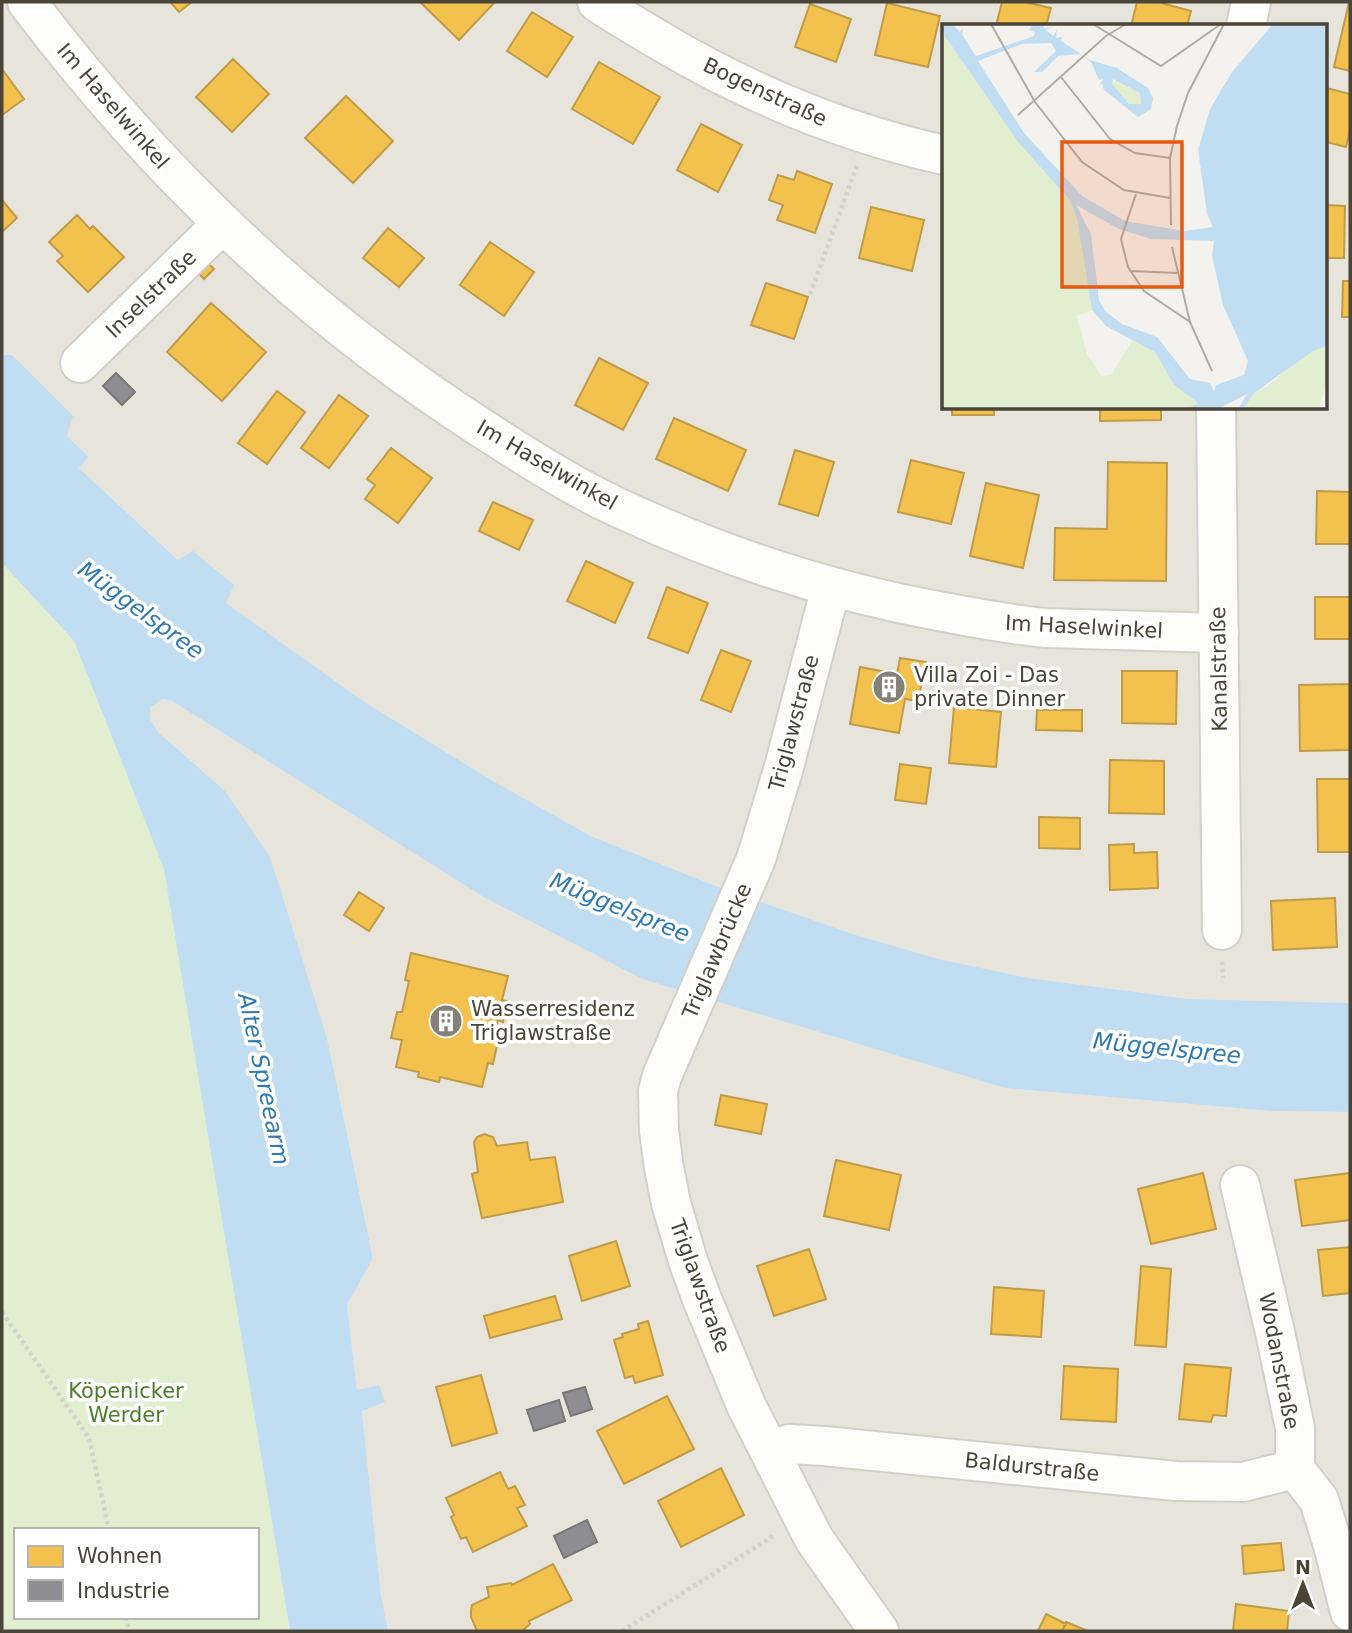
<svg xmlns="http://www.w3.org/2000/svg" width="1352" height="1633" font-family="'DejaVu Sans',sans-serif">
  <style>
    .residential { fill: #e7e4dc; fill-rule: evenodd }
    .green { fill: #e1eecf; fill-rule: evenodd }
    .parking { fill: #e6e3df }
    .water { fill: #c0ddf1 }
    .homes { fill: #f2c14e; stroke: #c09c48; stroke-width: 2 }
    .industry { fill: #8d8d92; stroke: #797777; stroke-width: 2 }
    .lines { fill: none; stroke-linecap: round; stroke-linejoin: round }
    .minor-casing { stroke: #d2d0cb; stroke-width: 42 }
    .path { stroke: #d3d2cc; stroke-width: 4.5; stroke-dasharray: 3.5 3.5; stroke-linecap: butt }
    .minor { stroke: #fdfdfc; stroke-width: 38 }
    .labels { text-anchor: middle; stroke-width: 7; stroke-linejoin: round; paint-order: stroke }
    .street-label { font-size: 21px; fill: #4b4439; stroke: #fff }
    .poi-label { font-size: 21px; fill: #4b4439; stroke: #fff; text-anchor: start }
    .park-label { font-size: 21px; fill: #4a7f2a; stroke: #fff }
    .water-label { font-size: 23px; font-style: italic; fill: #2e7ab2; stroke: #fff }
    .inset-road { fill: none; stroke: #b0aca6; stroke-width: 2 }
    .view { fill: #e8590c; fill-opacity: 0.15; stroke: #e8590c; stroke-width: 3.5 }
    .inset-edge { fill: none; stroke: #4b4439; stroke-width: 3.5 }
  </style>
  <rect width="100%" height="100%" fill="#f4f2ee"/>
  <path class="residential" d="M 2,2 L 1350,2 L 1350,1003 L 1189,999 L 1029,978 L 939,959 L 856,935 L 713,885 L 591,836 L 493,781 L 363,701 L 225,603 L 79,468 L 89,457 L 67,436 L 12,355 L 2,355 ZM 944,26 L 1326,26 L 1326,408 L 944,408 Z
    M 162,699 L 172,701 L 485,898 L 642,979 L 1005,1088 L 1272,1111 L 1350,1112 L 1350,1631 L 388,1631 L 381,1595 L 362,1410 L 384,1403 L 357,1390 L 347,1305 L 373,1257 L 327,1038 L 306,973 L 225,791 L 158,732 L 150,719 L 150,708 Z"/>
  <path class="green" d="M 2,563 L 74,641 L 164,869 L 290,1631 L 2,1631 ZM 16,1530 L 257,1530 L 257,1617 L 16,1617 Z"/>
  <path class="parking" d="M 1254,1289 L 1264,1329 L 1246,1333 L 1237,1294 Z
    M 837,1452 L 848,1468 L 819,1489 L 807,1472 Z"/>
  <path class="water" d="M 2,355 L 12,355 L 73,416 L 67,436 L 89,457 L 79,468 L 178,560 L 193,551 L 234,585 L 226,603 L 363,701 L 493,781 L 591,836 L 713,885 L 856,935 L 939,959 L 1029,978 L 1189,999 L 1350,1003 L 1350,1112 L 1272,1111 L 1005,1088 L 642,979 L 485,898 L 172,701 L 162,699 L 150,708 L 150,719 L 158,732 L 225,791 L 270,857 L 327,1038 L 373,1258 L 347,1305 L 357,1390 L 379,1385 L 385,1402 L 362,1411 L 381,1595 L 388,1631 L 290,1631 L 164,869 L 74,641 L 2,563 Z"/>
  <path class="homes" d="M 170,2 L 192,2 L 179,12 Z
    M 420,2 L 495,2 L 459,40 Z
    M 1002,2 L 1025,2 L 1051,8 L 1046,26 L 996,26 Z
    M 1137,2 L 1158,2 L 1191,11 L 1187,26 L 1131,26 Z
    M 1349,2 L 1350,2 L 1350,71 L 1334,67 Z
    M 887,3 L 940,16 L 928,67 L 875,55 Z
    M 810,4 L 851,19 L 836,62 L 795,47 Z
    M 532,12 L 573,37 L 547,77 L 507,51 Z
    M 233,59 L 269,94 L 232,132 L 196,97 Z
    M 599,62 L 660,97 L 633,144 L 572,109 Z
    M 2,69 L 24,99 L 2,115 Z
    M 1326,88 L 1350,94 L 1350,130 L 1346,147 L 1326,142 Z
    M 346,96 L 393,141 L 353,183 L 305,138 Z
    M 701,124 L 742,145 L 718,192 L 677,170 Z
    M 797,171 L 832,184 L 815,233 L 777,220 L 783,205 L 769,200 L 778,175 L 794,180 Z
    M 2,200 L 17,218 L 2,232 Z
    M 1326,205 L 1345,206 L 1344,258 L 1326,258 Z
    M 871,207 L 924,220 L 912,271 L 859,258 Z
    M 77,215 L 90,229 L 93,226 L 124,257 L 88,292 L 57,261 L 63,256 L 49,242 Z
    M 388,228 L 424,258 L 399,287 L 363,258 Z
    M 490,242 L 534,272 L 504,316 L 460,285 Z
    M 209,264 L 214,269 L 204,279 L 199,274 Z
    M 1343,281 L 1350,281 L 1350,317 L 1342,317 Z
    M 766,283 L 808,297 L 794,339 L 751,325 Z
    M 211,303 L 266,352 L 222,401 L 167,352 Z
    M 599,358 L 648,383 L 623,430 L 575,405 Z
    M 277,391 L 305,412 L 267,464 L 238,443 Z
    M 339,395 L 368,416 L 329,468 L 301,448 Z
    M 952,408 L 994,408 L 994,415 L 952,415 Z
    M 1100,408 L 1161,408 L 1161,420 L 1100,421 Z
    M 674,418 L 746,450 L 728,491 L 656,459 Z
    M 391,448 L 432,478 L 398,523 L 365,499 L 375,485 L 367,479 Z
    M 795,450 L 834,462 L 818,516 L 779,504 Z
    M 911,460 L 964,473 L 951,524 L 898,512 Z
    M 1108,462 L 1167,463 L 1166,581 L 1054,580 L 1055,528 L 1107,529 Z
    M 986,483 L 1039,495 L 1023,568 L 970,556 Z
    M 1317,491 L 1350,492 L 1350,544 L 1316,544 Z
    M 493,502 L 533,520 L 519,550 L 479,531 Z
    M 586,561 L 633,583 L 615,623 L 567,601 Z
    M 667,587 L 708,603 L 688,653 L 648,638 Z
    M 1315,597 L 1350,597 L 1350,639 L 1315,639 Z
    M 721,650 L 751,661 L 731,712 L 701,700 Z
    M 900,658 L 926,662 L 918,701 L 905,699 L 899,733 L 850,724 L 860,667 L 897,674 Z
    M 1122,671 L 1177,671 L 1176,724 L 1122,723 Z
    M 1350,684 L 1350,750 L 1300,751 L 1299,685 Z
    M 954,707 L 1001,712 L 996,767 L 949,763 Z
    M 1037,710 L 1082,710 L 1082,731 L 1036,730 Z
    M 1110,760 L 1164,761 L 1164,814 L 1109,813 Z
    M 900,764 L 931,768 L 926,804 L 895,800 Z
    M 1317,779 L 1350,779 L 1350,852 L 1318,852 Z
    M 1039,817 L 1080,818 L 1080,849 L 1039,848 Z
    M 1134,844 L 1134,853 L 1157,852 L 1158,888 L 1110,890 L 1109,845 Z
    M 359,892 L 384,908 L 369,931 L 344,915 Z
    M 1335,898 L 1337,947 L 1273,950 L 1271,901 Z
    M 411,953 L 508,976 L 502,1000 L 507,1001 L 503,1022 L 498,1020 L 494,1034 L 499,1036 L 493,1064 L 488,1063 L 482,1087 L 440,1077 L 439,1082 L 418,1077 L 419,1072 L 396,1067 L 402,1040 L 391,1038 L 397,1012 L 402,1012 L 409,981 L 405,980 Z
    M 721,1095 L 767,1104 L 761,1134 L 715,1125 Z
    M 484,1134 L 493,1137 L 497,1146 L 527,1142 L 530,1160 L 555,1157 L 563,1202 L 482,1218 L 472,1174 L 478,1172 L 474,1142 L 477,1137 Z
    M 836,1160 L 901,1175 L 889,1230 L 824,1216 Z
    M 1203,1173 L 1216,1229 L 1151,1244 L 1138,1189 Z
    M 1350,1173 L 1350,1220 L 1302,1226 L 1295,1180 Z
    M 616,1241 L 630,1286 L 582,1301 L 569,1256 Z
    M 1350,1247 L 1350,1293 L 1323,1296 L 1318,1250 Z
    M 809,1249 L 826,1299 L 774,1316 L 757,1266 Z
    M 1141,1266 L 1171,1269 L 1166,1347 L 1135,1345 Z
    M 994,1287 L 1044,1291 L 1041,1337 L 991,1334 Z
    M 555,1296 L 562,1319 L 490,1338 L 484,1316 Z
    M 648,1321 L 663,1375 L 635,1383 L 633,1376 L 625,1378 L 614,1340 L 623,1337 L 622,1334 L 639,1329 L 638,1324 Z
    M 1185,1364 L 1231,1368 L 1226,1416 L 1213,1415 L 1211,1422 L 1179,1419 Z
    M 1064,1366 L 1118,1369 L 1116,1422 L 1061,1419 Z
    M 481,1375 L 497,1433 L 452,1446 L 436,1387 Z
    M 667,1396 L 694,1449 L 624,1484 L 597,1431 Z
    M 721,1468 L 744,1515 L 681,1547 L 658,1501 Z
    M 500,1472 L 508,1489 L 515,1486 L 525,1505 L 517,1508 L 527,1526 L 473,1552 L 466,1537 L 461,1539 L 451,1517 L 454,1515 L 446,1498 Z
    M 1281,1543 L 1284,1570 L 1244,1574 L 1242,1546 Z
    M 553,1564 L 572,1600 L 529,1621 L 530,1624 L 522,1631 L 477,1631 L 471,1617 L 471,1610 L 472,1605 L 489,1597 L 487,1587 L 511,1583 L 512,1585 Z
    M 1236,1604 L 1289,1611 L 1287,1631 L 1233,1631 Z
    M 1046,1614 L 1066,1624 L 1062,1631 L 1038,1631 Z
    M 1066,1622 L 1088,1631 L 1062,1631 Z"/>
  <path class="industry" d="M 116,373 L 135,392 L 122,405 L 103,386 Z
    M 585,1387 L 592,1409 L 571,1416 L 563,1393 Z
    M 559,1400 L 565,1421 L 534,1431 L 527,1410 Z
    M 587,1520 L 597,1542 L 564,1558 L 554,1536 Z"/>
  <g class="lines">
    <defs>
      <path id="minor" d="M 27,2 C 155,171 302,312 480,427 C 525,456 571,486 619,508 C 724,557 835,593 949,613 C 981,619 1013,625 1046,628 L 1219,633
        M 597,2 C 616,15 637,27 657,39 C 747,93 841,132 944,155
        M 1246,26 L 1251,2
        M 80,363 L 222,224
        M 1216,408 L 1222,930
        M 831,587 L 784,767 L 756,859 L 662,1076 L 658,1091 L 659,1131 L 664,1168 L 671,1203 L 688,1261 L 702,1299 L 746,1405 L 814,1539 L 879,1631
        M 1240,1185 L 1275,1332 L 1295,1428 L 1295,1469 L 1319,1500 L 1333,1545 L 1350,1612
        M 770,1452 L 789,1444 L 824,1446 L 1176,1481 L 1243,1482 L 1295,1469"/>
    </defs>
    <use href="#minor" class="minor-casing"/>
    <path class="path" d="M 810,294 L 857,166
      M 1222,962 L 1223,978
      M 2,1312 L 89,1438 L 109,1530
      M 126,1617 L 129,1631
      M 622,1631 L 775,1535"/>
    <use href="#minor" class="minor"/>
  </g>
  <defs>
    <symbol id="building-disc" viewBox="-11 -11 22 22"><circle r="9.5" fill="#868178" stroke="#fff"/><path d="M-4-6H4V6H1V3H-1V6H-4ZM-2.5-4.3h1.7v1.8h-1.7ZM.8-4.3h1.7v1.8H.8ZM-2.5-1h1.7V.8h-1.7ZM.8-1h1.7V.8H.8Z" fill="#fff"/></symbol>
  </defs>
  <g fill-rule="evenodd">
    <use href="#building-disc" x="870" y="668" width="38" height="38"/>
    <use href="#building-disc" x="427" y="1002" width="38" height="38"/>
  </g>
  <g class="labels">
    <g class="street-label">
      <text transform="translate(765 92) rotate(25)" y="7">Bogenstraße</text>
      <text transform="translate(113 106) rotate(49)" y="7">Im Haselwinkel</text>
      <text transform="translate(151 294) rotate(-44)" y="7">Inselstraße</text>
      <text transform="translate(547 465) rotate(30)" y="7">Im Haselwinkel</text>
      <text transform="translate(1084 627) rotate(3)" y="7">Im Haselwinkel</text>
      <text transform="translate(1219 669) rotate(-91)" y="7">Kanalstraße</text>
      <text transform="translate(794 723) rotate(-75)" y="7">Triglawstraße</text>
      <text transform="translate(717 951) rotate(-67)" y="7">Triglawbrücke</text>
      <text transform="translate(700 1286) rotate(70)" y="7">Triglawstraße</text>
      <text transform="translate(1279 1361) rotate(79)" y="7">Wodanstraße</text>
      <text transform="translate(1032 1467) rotate(6)" y="7">Baldurstraße</text>
    </g>
    <g class="poi-label">
      <text x="914" y="682">Villa Zoi - Das<tspan x="914" dy="24">private Dinner</tspan></text>
      <text x="471" y="1016">Wasserresidenz<tspan x="471" dy="24">Triglawstraße</tspan></text>
    </g>
    <g class="park-label">
      <text x="126" y="1398">Köpenicker<tspan x="126" dy="24">Werder</tspan></text>
    </g>
    <g class="water-label">
      <text transform="translate(141 610) rotate(36)" y="8">Müggelspree</text>
      <text transform="translate(620 907) rotate(22)" y="8">Müggelspree</text>
      <text transform="translate(1167 1048) rotate(6)" y="8">Müggelspree</text>
      <text transform="translate(264 1079) rotate(78)" y="8">Alter Spreearm</text>
    </g>
  </g>
  <g transform="translate(942 24)">
    <rect width="385" height="385" fill="#f4f2ee"/>
    <path d="M 0,8 L 76,118 L 127,175 L 135,195 L 150,286 L 135,292 L 145,330 L 160,352 L 169,351 L 192,314 L 213,328 L 232,361 L 257,380 L 245,385 L 0,385 ZM 175,56 L 198,69 L 199,81 L 187,80 L 169,60 ZM 385,297 L 385,355 L 377,385 L 301,385 L 311,370 L 334,356 Z" fill="#e1eecf"/>
    <path d="M 0,0 L 10,0 L 18,8 L 21,4 L 20,10 L 34,32 L 92,12 L 93,8 L 87,6 L 90,0 L 100,0 L 103,5 L 112,2 L 104,6 L 111,12 L 115,6 L 114,14 L 120,13 L 119,17 L 148,36 L 175,44 L 206,64 L 211,74 L 209,85 L 196,93 L 162,66 L 160,59 L 157,62 L 161,55 L 157,56 L 149,38 L 138,30 L 116,32 L 100,48 L 92,48 L 114,27 L 109,19 L 80,20 L 36,37 L 82,109 L 140,172 L 183,197 L 242,207 L 271,203 L 265,190 L 256,126 L 268,85 L 290,48 L 331,0 L 385,0 L 385,322 L 371,327 L 312,369 L 301,385 L 296,385 L 305,370 L 276,385 L 245,385 L 256,379 L 232,361 L 213,328 L 164,302 L 150,286 L 135,195 L 127,175 L 76,118 L 0,8 ZM 171,55 L 198,69 L 199,80 L 187,80 L 170,60 ZM 134,181 L 177,205 L 209,215 L 272,217 L 270,232 L 281,281 L 306,337 L 302,351 L 274,361 L 272,368 L 268,359 L 248,355 L 215,313 L 180,300 L 163,287 L 157,276 L 149,210 Z" fill="#c0ddf1" fill-rule="evenodd"/>
    <path class="inset-road" d="M 49,0 L 93,78 L 140,138 L 182,166 L 228,174M 151,0 L 219,42 L 279,0M 119,53 L 168,115 L 193,129 L 228,134M 76,91 L 164,12 L 184,0M 194,170 L 179,215 L 186,243 L 202,267 L 248,298 L 270,347M 229,201 L 228,134 L 235,102 L 246,69 L 282,0M 230,223 L 248,298M 189,247 L 235,249"/>
    <path class="view" d="M 120,118 L 240,118 L 240,263 L 120,263 Z"/>
    <rect width="385" height="385" class="inset-edge"/>
  </g>
  <rect width="1352" height="1633" fill="none" stroke="#4b4439" stroke-width="7"/>
  <rect x="14" y="1528" width="245" height="91" fill="#ffffff" stroke="#b7b4b0" stroke-width="2"/>
  <rect x="28" y="1546" width="35" height="21" fill="#f2c14e" stroke="#b7b4b0" stroke-width="2"/>
  <text x="77" y="1563" font-size="21" fill="#4b4439">Wohnen</text>
  <rect x="28" y="1580" width="35" height="21" fill="#8d8d92" stroke="#b7b4b0" stroke-width="2"/>
  <text x="77" y="1598" font-size="21" fill="#4b4439">Industrie</text>
  <g transform="translate(1303 1584)" stroke="#ffffff" stroke-width="5" paint-order="stroke">
  <path d="M0-5L12 26L0 18L-12 26Z" fill="#4b4439"/>
  <text y="-10" font-size="19" font-weight="bold" text-anchor="middle" fill="#4b4439">N</text>
  </g>
</svg>
